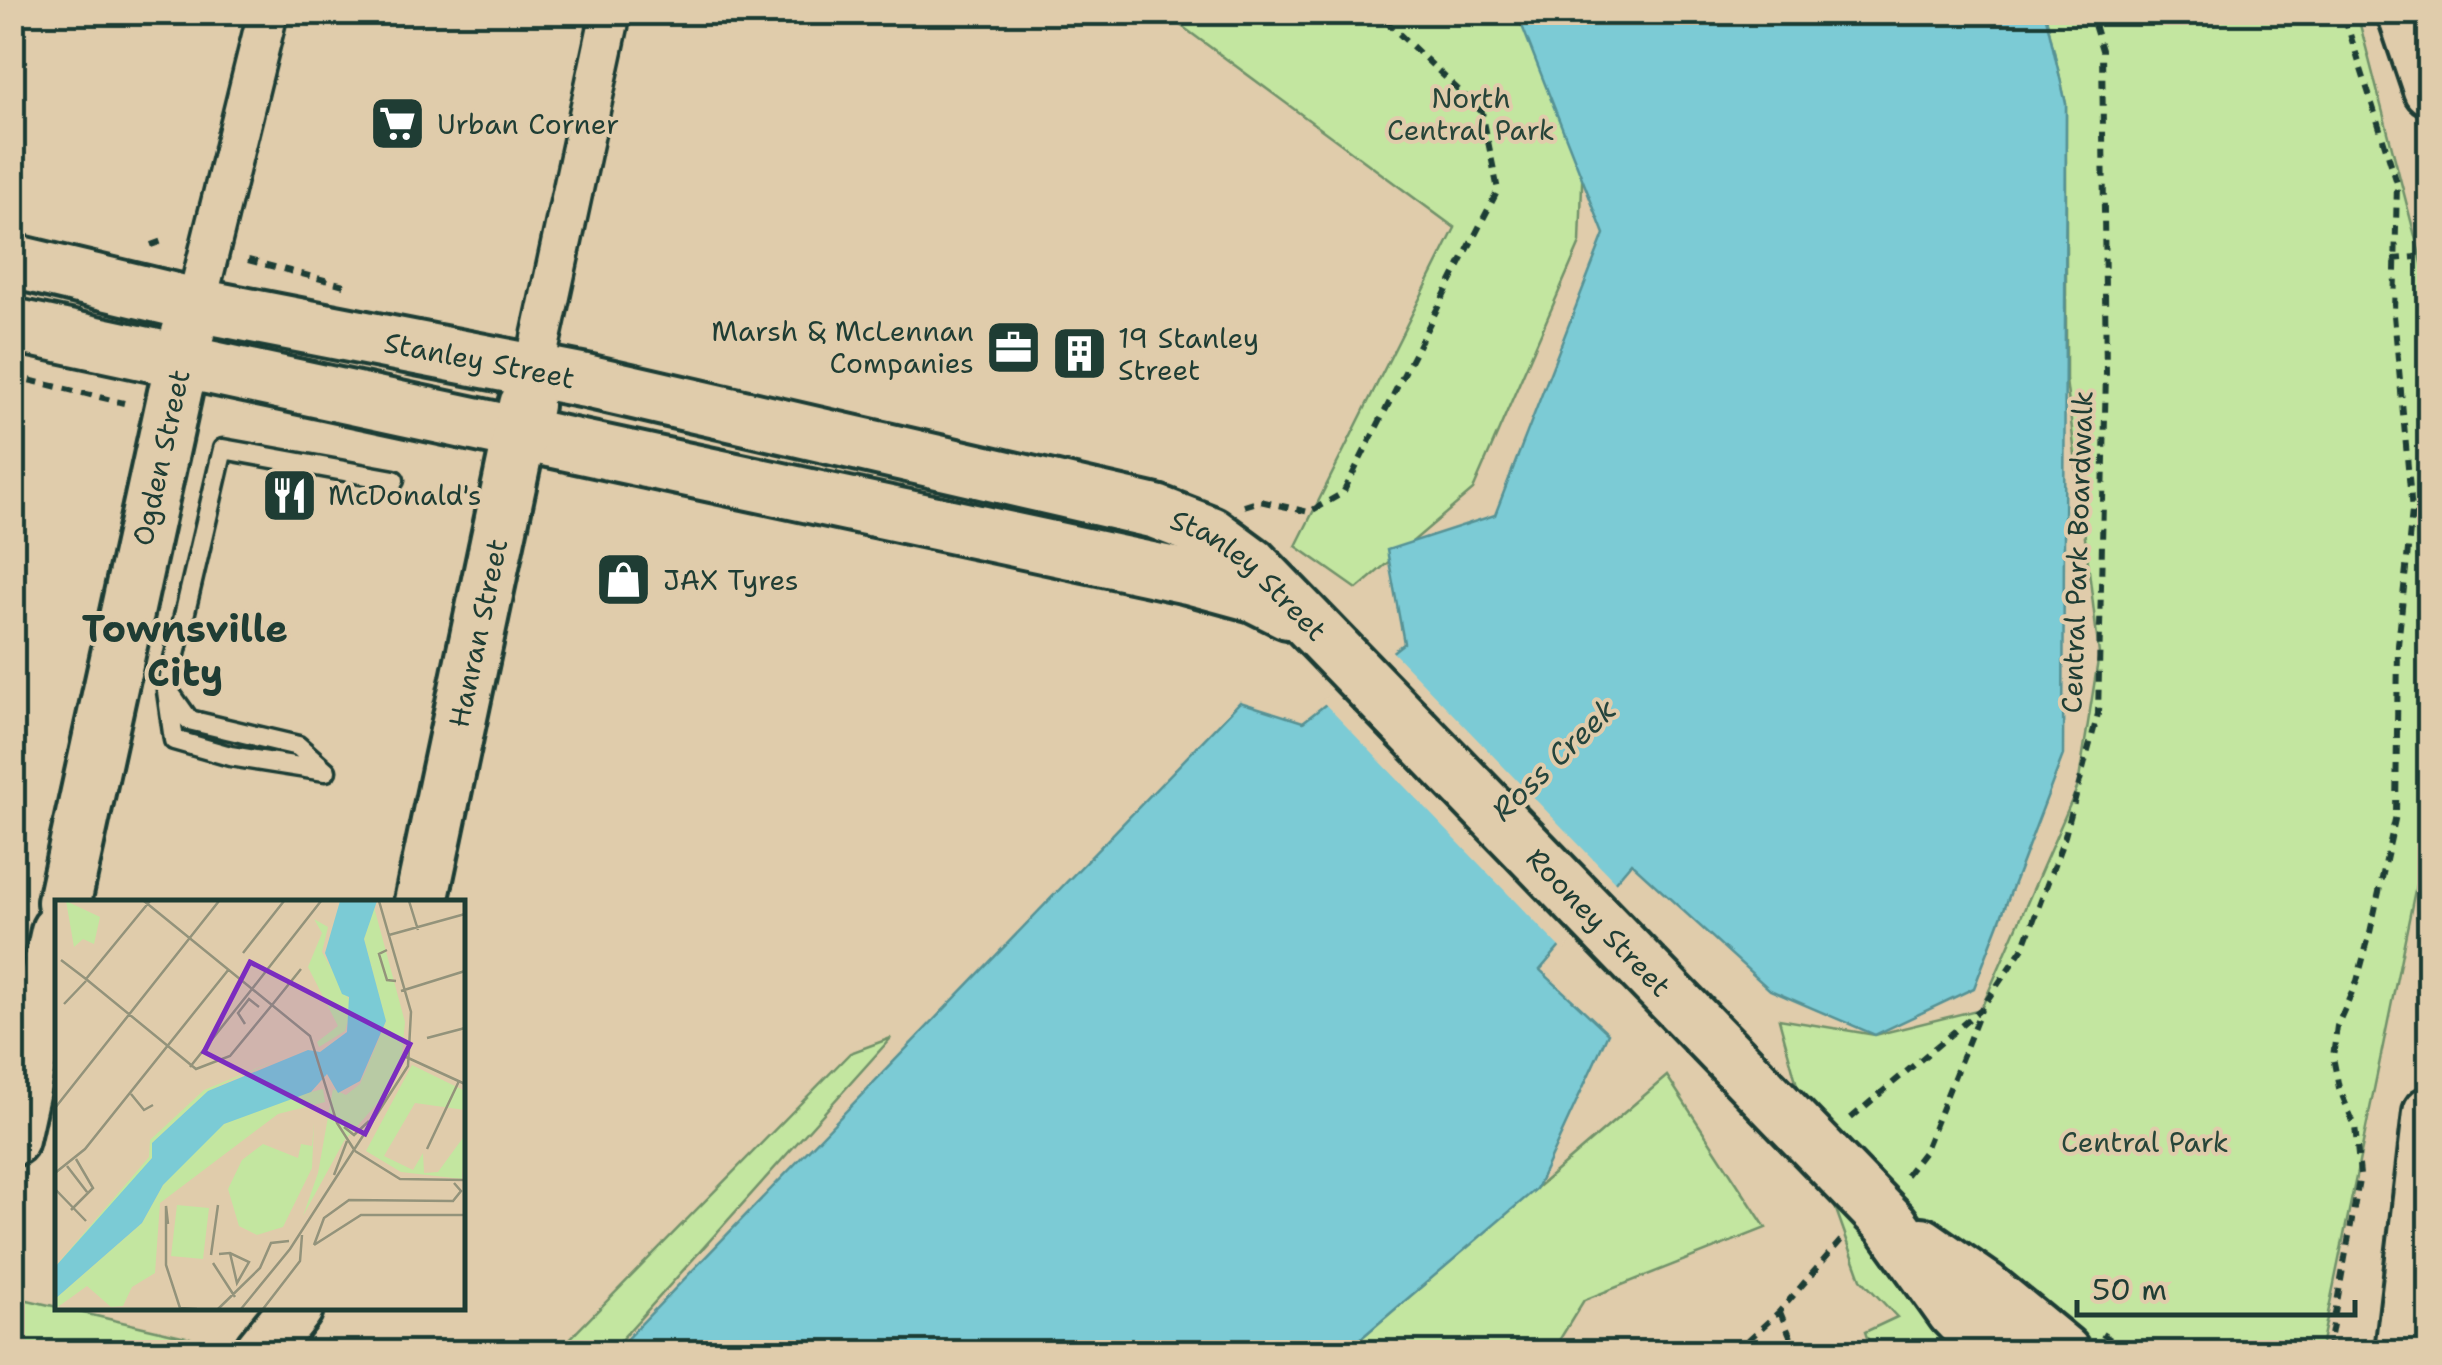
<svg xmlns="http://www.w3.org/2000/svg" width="2442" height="1365" font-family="'Shantell Sans',sans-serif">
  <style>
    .green { fill: #c3e6a0; stroke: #71926a; stroke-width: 2.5 }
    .water { fill: #7bcbd5; stroke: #569295; stroke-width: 2.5 }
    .pier { fill: #e0ccab }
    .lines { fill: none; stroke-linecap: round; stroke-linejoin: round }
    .lane-casing { stroke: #1f3d34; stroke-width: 25 }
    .street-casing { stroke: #1f3d34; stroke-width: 45 }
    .secondary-casing { stroke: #1f3d34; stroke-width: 60 }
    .path { stroke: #1f3d34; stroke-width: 6; stroke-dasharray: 10 8; stroke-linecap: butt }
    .lane { stroke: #e0ccab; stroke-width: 18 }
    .street { stroke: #e0ccab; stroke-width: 38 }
    .secondary { stroke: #e0ccab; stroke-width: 52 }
    .labels { text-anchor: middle; stroke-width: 8; stroke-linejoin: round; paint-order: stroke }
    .park-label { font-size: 28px; fill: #274539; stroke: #e0ccab }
    .poi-label { font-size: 28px; fill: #1f3d34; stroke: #e0ccab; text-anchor: start }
    .street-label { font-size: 28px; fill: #1f3d34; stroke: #e0ccab }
    .water-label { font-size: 30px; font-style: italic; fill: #24443c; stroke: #e0ccab }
    .district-label { font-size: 38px; font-weight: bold; fill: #1f3d34; stroke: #e0ccab }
    .inset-road { fill: none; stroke: #93937b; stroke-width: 2.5 }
    .view { fill: #7b2cbf; fill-opacity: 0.15; stroke: #7b2cbf; stroke-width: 5 }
    .inset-edge { fill: none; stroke: #1f3d34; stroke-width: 5 }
  </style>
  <rect width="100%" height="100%" fill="#e0ccab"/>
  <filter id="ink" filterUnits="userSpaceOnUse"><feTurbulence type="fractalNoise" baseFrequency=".01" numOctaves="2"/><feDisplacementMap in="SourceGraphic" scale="20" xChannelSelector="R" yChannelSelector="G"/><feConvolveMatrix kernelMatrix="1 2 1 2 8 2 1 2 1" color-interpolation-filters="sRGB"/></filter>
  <g filter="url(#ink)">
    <path class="green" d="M 1164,13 L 1541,13 L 1584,126 L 1580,243 L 1473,490 L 1357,589 L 1296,546 L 1455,228 Z
      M 2045,13 L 2357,13 L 2428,286 L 2430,817 L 2320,1352 L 1872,1352 L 1865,1332 L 1897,1317 L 1861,1279 L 1815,1151 L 1779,1019 L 1875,1035 L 1981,1009 L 2078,786 L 2099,654 L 2066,380 L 2066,104 Z
      M 891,1038 L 610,1352 L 557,1352 L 850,1053 Z
      M 1667,1076 L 1766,1228 L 1584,1300 L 1552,1352 L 1345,1352 Z
      M 19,1298 L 216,1344 L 207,1352 L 13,1352 Z"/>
    <path class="water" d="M 1517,13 L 2045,13 L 2066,104 L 2063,755 L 1974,988 L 1875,1035 L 1770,990 L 1631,863 L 1540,970 L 1608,1033 L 1536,1189 L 1345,1352 L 614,1352 L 1240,702 L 1303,722 L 1404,643 L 1387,550 L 1495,515 L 1604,234 Z"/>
    <path class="pier" d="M 1389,648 L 1618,885 L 1563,951 L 1322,701 Z"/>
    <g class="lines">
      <defs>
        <path id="lane" d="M 167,691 L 174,740 L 230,756 L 325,771
          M 326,771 L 298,746 L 189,720 L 167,689 L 223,449 L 394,480"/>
        <path id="street" d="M 196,305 L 268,12
          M 534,371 L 611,12"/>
        <g id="secondary">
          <path d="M 2404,12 L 2430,89"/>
          <path id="s1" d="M 12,261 L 196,305 L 586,381 L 1156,512 L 1210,533 L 1252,564 L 1891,1224 L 1954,1312 L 1993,1352"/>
          <path d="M 12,325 L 1188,577 L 1254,595 L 1288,612"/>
          <path id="s2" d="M 64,902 L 188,333"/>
          <path id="s3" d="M 421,902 L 526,405"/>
          <path d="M 12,1139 L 58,931"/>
          <path d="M 1921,1244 L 1986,1289 L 2063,1352"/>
          <path d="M 261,1352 L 296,1308"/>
          <path d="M 2402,1352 L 2430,1113"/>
        </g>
      </defs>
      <use href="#lane" class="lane-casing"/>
      <use href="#street" class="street-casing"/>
      <use href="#secondary" class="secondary-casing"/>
      <path class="path" d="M 151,245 L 165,240
        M 2393,259 L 2416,257
        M 248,260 L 344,285
        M 12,376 L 124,403
        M 1244,506 L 1260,501 L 1309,512 L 1343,493 L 1498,190 L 1482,112 L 1376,12
        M 1851,1118 L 1981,1009 L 2024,946 L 2065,836 L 2098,714 L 2106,373 L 2102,50 L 2090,12
        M 1906,1175 L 1924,1152 L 1981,1010
        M 1780,1312 L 1797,1352
        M 2102,1334 L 2130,1352
        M 1735,1352 L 1779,1312 L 1842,1239
        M 2328,1352 L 2360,1175 L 2355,1126 L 2339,1088 L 2333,1057 L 2337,1026 L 2357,981 L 2369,937 L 2396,815 L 2398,645 L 2412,511 L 2394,315 L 2397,183 L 2343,12"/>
      <use href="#lane" class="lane"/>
      <use href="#street" class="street"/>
      <use href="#secondary" class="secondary"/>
    </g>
  </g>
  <defs>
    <symbol id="supermarket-square" viewBox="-11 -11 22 22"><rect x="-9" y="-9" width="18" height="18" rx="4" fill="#1f3d34" stroke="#e0ccab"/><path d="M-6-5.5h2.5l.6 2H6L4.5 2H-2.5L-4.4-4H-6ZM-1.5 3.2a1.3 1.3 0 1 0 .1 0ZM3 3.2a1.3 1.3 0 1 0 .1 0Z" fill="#fff"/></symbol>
    <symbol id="office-square" viewBox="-11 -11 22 22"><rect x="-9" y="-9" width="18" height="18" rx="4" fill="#1f3d34" stroke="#e0ccab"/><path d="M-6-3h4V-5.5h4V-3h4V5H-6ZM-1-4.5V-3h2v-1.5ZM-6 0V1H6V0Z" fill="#fff"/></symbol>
    <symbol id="building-square" viewBox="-11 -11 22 22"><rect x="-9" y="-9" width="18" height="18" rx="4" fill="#1f3d34" stroke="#e0ccab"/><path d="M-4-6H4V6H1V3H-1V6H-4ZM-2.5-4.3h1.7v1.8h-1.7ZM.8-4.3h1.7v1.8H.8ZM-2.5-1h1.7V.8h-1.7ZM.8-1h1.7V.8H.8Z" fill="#fff"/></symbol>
    <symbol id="restaurant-square" viewBox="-11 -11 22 22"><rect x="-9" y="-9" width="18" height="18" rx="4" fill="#1f3d34" stroke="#e0ccab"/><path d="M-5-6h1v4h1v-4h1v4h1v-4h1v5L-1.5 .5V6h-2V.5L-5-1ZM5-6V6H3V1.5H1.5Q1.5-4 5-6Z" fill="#fff"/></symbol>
    <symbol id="shop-square" viewBox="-11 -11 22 22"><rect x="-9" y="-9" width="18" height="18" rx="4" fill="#1f3d34" stroke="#e0ccab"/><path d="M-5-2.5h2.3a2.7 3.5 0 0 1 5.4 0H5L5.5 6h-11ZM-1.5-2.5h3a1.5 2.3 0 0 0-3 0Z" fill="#fff"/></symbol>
  </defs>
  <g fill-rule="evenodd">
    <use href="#supermarket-square" x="366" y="92" width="63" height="63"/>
    <use href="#office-square" x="982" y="316" width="63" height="63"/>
    <use href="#building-square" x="1048" y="322" width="63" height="63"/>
    <use href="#restaurant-square" x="258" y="464" width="63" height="63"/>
    <use href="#shop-square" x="592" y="548" width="63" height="63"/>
  </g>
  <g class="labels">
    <g class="park-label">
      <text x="1471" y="108">North<tspan x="1471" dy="32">Central Park</tspan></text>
      <text x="2145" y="1152">Central Park</text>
    </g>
    <g class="poi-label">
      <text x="437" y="134">Urban Corner</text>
      <text x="974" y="341" text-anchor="end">Marsh &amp; McLennan<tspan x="974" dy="32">Companies</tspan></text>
      <text x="1118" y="348">19 Stanley<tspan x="1118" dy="32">Street</tspan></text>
      <text x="328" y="505">McDonald's</text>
      <text x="663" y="590">JAX Tyres</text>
    </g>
    <g class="street-label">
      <text dy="10" stroke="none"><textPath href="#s1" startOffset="478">Stanley Street</textPath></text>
      <text dy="10" stroke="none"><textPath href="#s2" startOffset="455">Ogden Street</textPath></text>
      <text transform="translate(2077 552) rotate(-88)" y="10">Central Park Boardwalk</text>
      <text dy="10" stroke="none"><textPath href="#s1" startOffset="1285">Stanley Street</textPath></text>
      <text dy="10" stroke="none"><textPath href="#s3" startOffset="275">Hanran Street</textPath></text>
      <text dy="10" stroke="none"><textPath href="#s1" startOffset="1780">Rooney Street</textPath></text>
    </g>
    <g class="water-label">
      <text transform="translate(1554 760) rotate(-44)" y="10">Ross Creek</text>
    </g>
    <g class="district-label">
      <text x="185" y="642">Townsville<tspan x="185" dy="44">City</tspan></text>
    </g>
  </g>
  <g transform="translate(55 900)">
    <rect width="410" height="410" fill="#e0ccab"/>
    <path d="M 11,1 L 45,17 L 39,44 L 28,39 L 19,47 ZM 319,7 L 350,122 L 347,155 L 327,198 L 289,241 L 248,316 L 263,273 L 278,189 L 291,195 L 305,184 L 331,122 L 309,39 ZM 259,19 L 273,27 L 267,52 L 297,105 L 290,131 L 264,147 L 262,142 L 283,126 L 253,67 L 267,33 ZM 219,161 L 153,191 L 97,243 L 97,258 L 13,359 L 0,367 L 94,257 L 95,240 L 149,190 ZM 357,165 L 410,191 L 410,210 L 360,203 L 329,256 L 358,270 L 368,253 L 369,273 L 383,272 L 410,235 L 407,279 L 346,272 L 311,251 ZM 268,189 L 270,202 L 223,214 L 105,303 L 100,373 L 77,387 L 68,406 L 56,407 L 32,386 L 0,409 L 0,399 L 87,323 L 108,285 L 138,250 L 169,224 L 216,202 ZM 259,223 L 257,268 L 228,327 L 202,335 L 184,326 L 173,289 L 187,260 L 208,244 L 243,258 L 246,244 L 257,246 ZM 122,305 L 154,308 L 148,359 L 116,356 Z" fill="#c3e6a0"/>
    <path d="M 285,1 L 322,1 L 309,39 L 331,121 L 305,181 L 283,193 L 272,174 L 256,192 L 169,224 L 108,285 L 87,323 L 0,399 L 0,367 L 97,258 L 97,243 L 153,191 L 253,150 L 265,152 L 292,132 L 294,97 L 287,94 L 270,53 Z" fill="#7bcbd5"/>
    <path class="inset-road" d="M 89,1 L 255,136 L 282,223 L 300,251M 354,1 L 363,30M 334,35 L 410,14M 332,50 L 324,54 L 332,80 L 341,81M 188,53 L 229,1M 6,60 L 31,79M 31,79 L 141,169 L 175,156 L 217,105M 31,79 L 95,1M 197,89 L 266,1M 346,91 L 410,71M 9,104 L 31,81M 217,105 L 246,69M 190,124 L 183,113 L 194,99 L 204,107M 372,138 L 410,128M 351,157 L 410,184M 135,167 L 197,89M 76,194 L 89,210 L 98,205M 0,208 L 164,1M 289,227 L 299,235 L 314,221M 372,249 L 404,181M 300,251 L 345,279 L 410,280M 12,266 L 32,292M 0,273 L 30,249 L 174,69M 279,275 L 292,241M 0,289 L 31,321M 16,310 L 38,288 L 21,259M 113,324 L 111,306 L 111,365 L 125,408 L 142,409M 259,345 L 269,318 L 294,300 L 398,301 L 406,291 L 399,283M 259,345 L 306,315 L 410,315M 164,354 L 175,353 L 194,362 L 182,383 L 175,353M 156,355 L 163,305M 158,363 L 180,397M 163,409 L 205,368 L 216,343 L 234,341M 186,409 L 235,349 L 353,166 L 356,112 L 324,1M 208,409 L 245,361 L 247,335"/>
    <path class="view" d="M 195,62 L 355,144 L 310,234 L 149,152 Z"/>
    <rect width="410" height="410" class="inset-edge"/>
  </g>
  <rect width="2442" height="1365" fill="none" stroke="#e0ccab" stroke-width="50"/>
  <rect x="25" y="25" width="2392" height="1315" fill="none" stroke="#1f3d34" stroke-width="4" filter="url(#ink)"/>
  <path d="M2077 1300v15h278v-15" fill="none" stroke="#1f3d34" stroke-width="5"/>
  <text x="2092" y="1300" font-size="30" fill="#1f3d34" stroke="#e0ccab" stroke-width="8" paint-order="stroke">50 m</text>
</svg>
